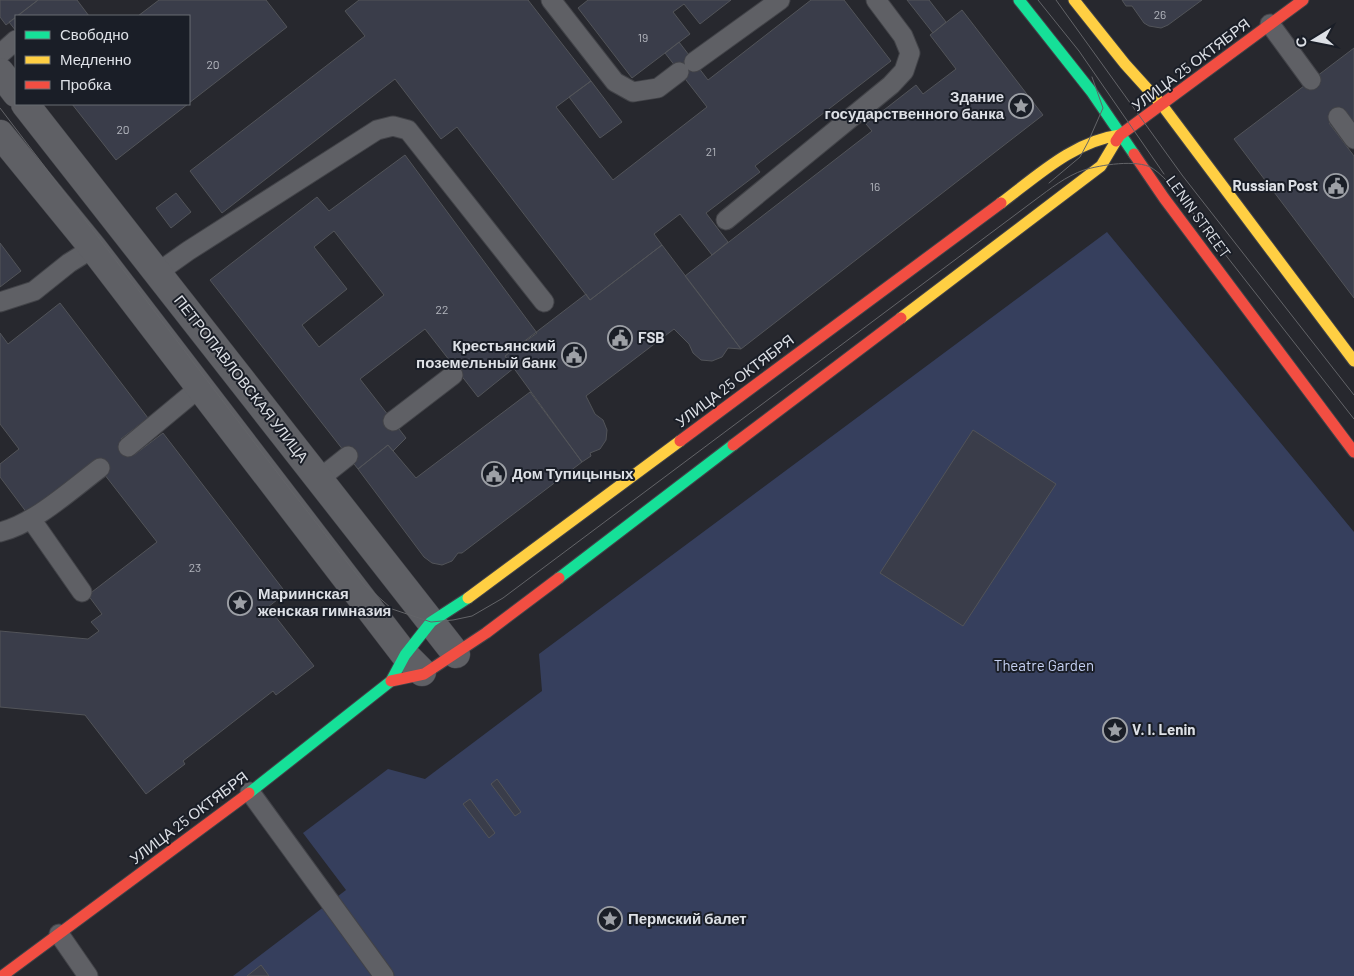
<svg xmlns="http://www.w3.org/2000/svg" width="1354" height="976" font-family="Barlow,sans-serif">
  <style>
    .green { fill: #363f5d }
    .building { fill: #3a3d4a; stroke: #525459; fill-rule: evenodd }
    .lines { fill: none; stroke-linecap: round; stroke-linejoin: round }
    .lane-casing { stroke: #424348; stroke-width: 21 }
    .street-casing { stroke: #424348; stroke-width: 29 }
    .fast-casing { stroke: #424348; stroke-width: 13 }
    .slow-casing { stroke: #424348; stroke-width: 13 }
    .jam-casing { stroke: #424348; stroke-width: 13 }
    .lane { stroke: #5f6065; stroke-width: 19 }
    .street { stroke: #5f6065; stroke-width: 28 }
    .fast { stroke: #16e098; stroke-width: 11 }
    .slow { stroke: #ffcf43; stroke-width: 11 }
    .jam { stroke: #f24e42; stroke-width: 11 }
    .tram { stroke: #636468; stroke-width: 1 }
    .labels { text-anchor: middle; stroke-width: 4; stroke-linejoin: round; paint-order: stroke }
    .number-label { font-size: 12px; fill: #b4b7bf }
    .street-label { font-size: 15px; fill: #dde0e6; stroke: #1a1e27 }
    .poi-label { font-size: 15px; font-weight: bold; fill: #dde0e6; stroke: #1a1e27; text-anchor: start }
    .park-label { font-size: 15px; fill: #c6d1f3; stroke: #1a1e27 }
  </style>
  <rect width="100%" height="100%" fill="#27282e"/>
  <path class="green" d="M 1107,232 L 1354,532 L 1354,976 L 233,976 L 346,890 L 303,833 L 388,769 L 425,779 L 542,691 L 539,654 Z"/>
  <path class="building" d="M 0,0 L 38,0 L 6,25 L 0,17 Z
    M 38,0 L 77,0 L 89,16 L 17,16 Z
    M 159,0 L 266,0 L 287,27 L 189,103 L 189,16 L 138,16 Z
    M 359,0 L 528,0 L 591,81 L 556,107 L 613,180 L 707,107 L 665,53 L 679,42 L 708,80 L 811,0 L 844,0 L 891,61 L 755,166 L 760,172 L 706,213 L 728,242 L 712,255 L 680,214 L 654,234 L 662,245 L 590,300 L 457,127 L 441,139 L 395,79 L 222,213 L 190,171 L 365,36 L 345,11 Z
    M 588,0 L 731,0 L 700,24 L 684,4 L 673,12 L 690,34 L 632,78 L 578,8 Z
    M 907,0 L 929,0 L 946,22 L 933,33 Z
    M 1122,0 L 1202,0 L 1168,25 L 1161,28 L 1149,26 L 1144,23 L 1132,6 L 1126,6 Z
    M 962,10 L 1043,115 L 741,349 L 685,276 L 872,131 L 866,124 L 916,85 L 923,94 L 956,69 L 930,35 Z
    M 16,17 L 16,31 L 9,22 Z
    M 1354,48 L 1354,127 L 1344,113 L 1329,123 L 1354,156 L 1354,298 L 1234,139 Z
    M 591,81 L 622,122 L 600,138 L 569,97 Z
    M 72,104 L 188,104 L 116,160 Z
    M 405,155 L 537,333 L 505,356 L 514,368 L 478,397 L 425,329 L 360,379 L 406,438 L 393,451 L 388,445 L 358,469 L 210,280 L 317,197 L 329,211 ZM 334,231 L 384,295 L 319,347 L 302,325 L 347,289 L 314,247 Z
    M 176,193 L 191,212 L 171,228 L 156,208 Z
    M 0,243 L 21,271 L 0,287 Z
    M 662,245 L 741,349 L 728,348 L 722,357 L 712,361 L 701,360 L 693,353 L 689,344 L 674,329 L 586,396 L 595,414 L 603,420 L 607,430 L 606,440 L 600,449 L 590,453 L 591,456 L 582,462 L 505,356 L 586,294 L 590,300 Z
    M 60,303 L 148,418 L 121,439 L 134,455 L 163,433 L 286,593 L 268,607 L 314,666 L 276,695 L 273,691 L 183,761 L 185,764 L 146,794 L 85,715 L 0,707 L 0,631 L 88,639 L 99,631 L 91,622 L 102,614 L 88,595 L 157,542 L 94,461 L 27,513 L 0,477 L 0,464 L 19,449 L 0,424 L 0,333 L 8,344 Z
    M 530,392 L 582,462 L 462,553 L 458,553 L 452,561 L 442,565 L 432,563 L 424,557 L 358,469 L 388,445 L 416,478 Z
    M 973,430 L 1056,484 L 963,626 L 880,573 Z
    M 497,779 L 521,812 L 515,816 L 491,784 Z
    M 470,799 L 495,833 L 489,838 L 463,804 Z
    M 261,965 L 269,976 L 247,976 Z"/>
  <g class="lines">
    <defs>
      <path id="lane" d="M 551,0 L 615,82 L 633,92 L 658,88 L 679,72
        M 1270,24 L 1311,80
        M 0,54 L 16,40
        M 694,62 L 780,0
        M 1338,117 L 1354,139
        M 726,220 L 891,85 L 904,71 L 910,53 L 903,36 L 876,0
        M 157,273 L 188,251 L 377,130 L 393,126 L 408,130 L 544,302
        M 0,302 L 34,291 L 69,263 L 93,248
        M 393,421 L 453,375
        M 128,447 L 199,388
        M 319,479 L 348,456
        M 31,519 L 82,592
        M 0,532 C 34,524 72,489 100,468
        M 250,792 L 384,976
        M 59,934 L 88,976"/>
      <path id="street" d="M 0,72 L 16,93
        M 25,104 L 456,654
        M 0,134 L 93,248 L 405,655 L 422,672"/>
      <path id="fast" d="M 1019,0 L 1091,91 L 1134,154
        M 559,578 L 733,445
        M 249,793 L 391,681 L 405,655 L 431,622 L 468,598"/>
      <path id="slow" d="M 1074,0 L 1125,64 L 1162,105 L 1354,361
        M 1001,203 C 1037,176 1074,141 1120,135
        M 901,318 L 1101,166 L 1116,141
        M 468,598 L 680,441"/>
      <path id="jam" d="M 1116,141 L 1120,135 L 1303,0
        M 1134,154 L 1164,198 L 1354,452
        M 680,441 L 1001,203
        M 733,445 L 901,318
        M 391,681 L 424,674 L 486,633 L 559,578
        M 2,976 L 249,793"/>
    </defs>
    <use href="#lane" class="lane-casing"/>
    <use href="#street" class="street-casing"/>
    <use href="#fast" class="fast-casing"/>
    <use href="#slow" class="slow-casing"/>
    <use href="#jam" class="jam-casing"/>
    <use href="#lane" class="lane"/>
    <use href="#street" class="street"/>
    <use href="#fast" class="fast"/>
    <use href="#slow" class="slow"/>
    <use href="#jam" class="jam"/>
    <path class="tram" d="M 1038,0 L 1079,51 L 1164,174
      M 1056,0 L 1182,175 L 1354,395
      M 0,108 L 286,484 L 365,585 L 392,609 L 431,622 L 453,620 L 472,616 L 503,598 L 1035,200 C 1050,189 1066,176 1084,170 C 1100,165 1137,159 1152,168 C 1168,178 1183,202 1196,216
      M 1049,183 L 1080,157 L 1088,142 L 1103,108 L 1092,77
      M 1192,212 L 1354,419"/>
  </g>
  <defs>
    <symbol id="sight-ring" viewBox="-11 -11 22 22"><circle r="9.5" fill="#1a1e27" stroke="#9da0a6" stroke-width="1.5"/><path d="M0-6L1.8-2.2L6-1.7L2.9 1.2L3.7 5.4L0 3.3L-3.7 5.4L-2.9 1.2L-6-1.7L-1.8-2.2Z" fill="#9da0a6"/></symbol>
    <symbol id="civic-ring" viewBox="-11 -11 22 22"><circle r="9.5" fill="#1a1e27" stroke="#9da0a6" stroke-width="1.5"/><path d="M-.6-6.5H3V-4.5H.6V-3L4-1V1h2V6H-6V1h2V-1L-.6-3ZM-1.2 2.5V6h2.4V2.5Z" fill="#9da0a6"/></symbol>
  </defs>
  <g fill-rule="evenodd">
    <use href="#sight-ring" x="1007" y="92" width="28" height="28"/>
    <use href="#civic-ring" x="1322" y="172" width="28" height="28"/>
    <use href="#civic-ring" x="606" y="324" width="28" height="28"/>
    <use href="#civic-ring" x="560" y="341" width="28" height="28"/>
    <use href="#civic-ring" x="480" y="460" width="28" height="28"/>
    <use href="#sight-ring" x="226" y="589" width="28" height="28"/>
    <use href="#sight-ring" x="1101" y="716" width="28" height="28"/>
    <use href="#sight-ring" x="596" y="905" width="28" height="28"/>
  </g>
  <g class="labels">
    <g class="number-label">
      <text x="1160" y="19">26</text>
      <text x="643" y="42">19</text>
      <text x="213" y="69">20</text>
      <text x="123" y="134">20</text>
      <text x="711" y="156">21</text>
      <text x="875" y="191">16</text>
      <text x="442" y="314">22</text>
      <text x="195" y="572">23</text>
    </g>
    <g class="street-label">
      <text transform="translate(1191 65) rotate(-37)" y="5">УЛИЦА 25 ОКТЯБРЯ</text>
      <text transform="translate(1198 217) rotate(54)" y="5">LENIN STREET</text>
      <text transform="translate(241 379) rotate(52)" y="5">ПЕТРОПАВЛОВСКАЯ УЛИЦА</text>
      <text transform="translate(735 381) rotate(-37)" y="5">УЛИЦА 25 ОКТЯБРЯ</text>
      <text transform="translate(189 818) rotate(-37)" y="5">УЛИЦА 25 ОКТЯБРЯ</text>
    </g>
    <g class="poi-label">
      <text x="1004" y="102" text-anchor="end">Здание<tspan x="1004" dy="17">государственного банка</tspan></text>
      <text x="1318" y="191" text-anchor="end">Russian Post</text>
      <text x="638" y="343">FSB</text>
      <text x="556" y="351" text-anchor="end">Крестьянский<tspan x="556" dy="17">поземельный банк</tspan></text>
      <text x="512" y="479">Дом Тупицыных</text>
      <text x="258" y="599">Мариинская<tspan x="258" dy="17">женская гимназия</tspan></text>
      <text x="1132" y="735">V. I. Lenin</text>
      <text x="628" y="924">Пермский балет</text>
    </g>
    <g class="park-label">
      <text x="1044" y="671">Theatre Garden</text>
    </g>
  </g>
  <rect x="15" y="15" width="175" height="90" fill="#1a1e27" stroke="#686c73"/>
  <rect x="25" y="31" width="25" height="8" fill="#16e098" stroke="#686c73"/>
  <text x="60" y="40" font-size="15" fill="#dde0e6">Свободно</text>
  <rect x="25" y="56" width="25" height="8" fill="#ffcf43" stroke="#686c73"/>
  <text x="60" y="65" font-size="15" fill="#dde0e6">Медленно</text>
  <rect x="25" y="81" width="25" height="8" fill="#f24e42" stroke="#686c73"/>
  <text x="60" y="90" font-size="15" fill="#dde0e6">Пробка</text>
  <g transform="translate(1314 40) rotate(260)" stroke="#1a1e27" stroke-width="4" paint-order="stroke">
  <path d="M0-4L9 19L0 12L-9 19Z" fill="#dde0e6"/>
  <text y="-8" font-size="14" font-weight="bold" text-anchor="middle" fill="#dde0e6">С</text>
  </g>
</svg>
